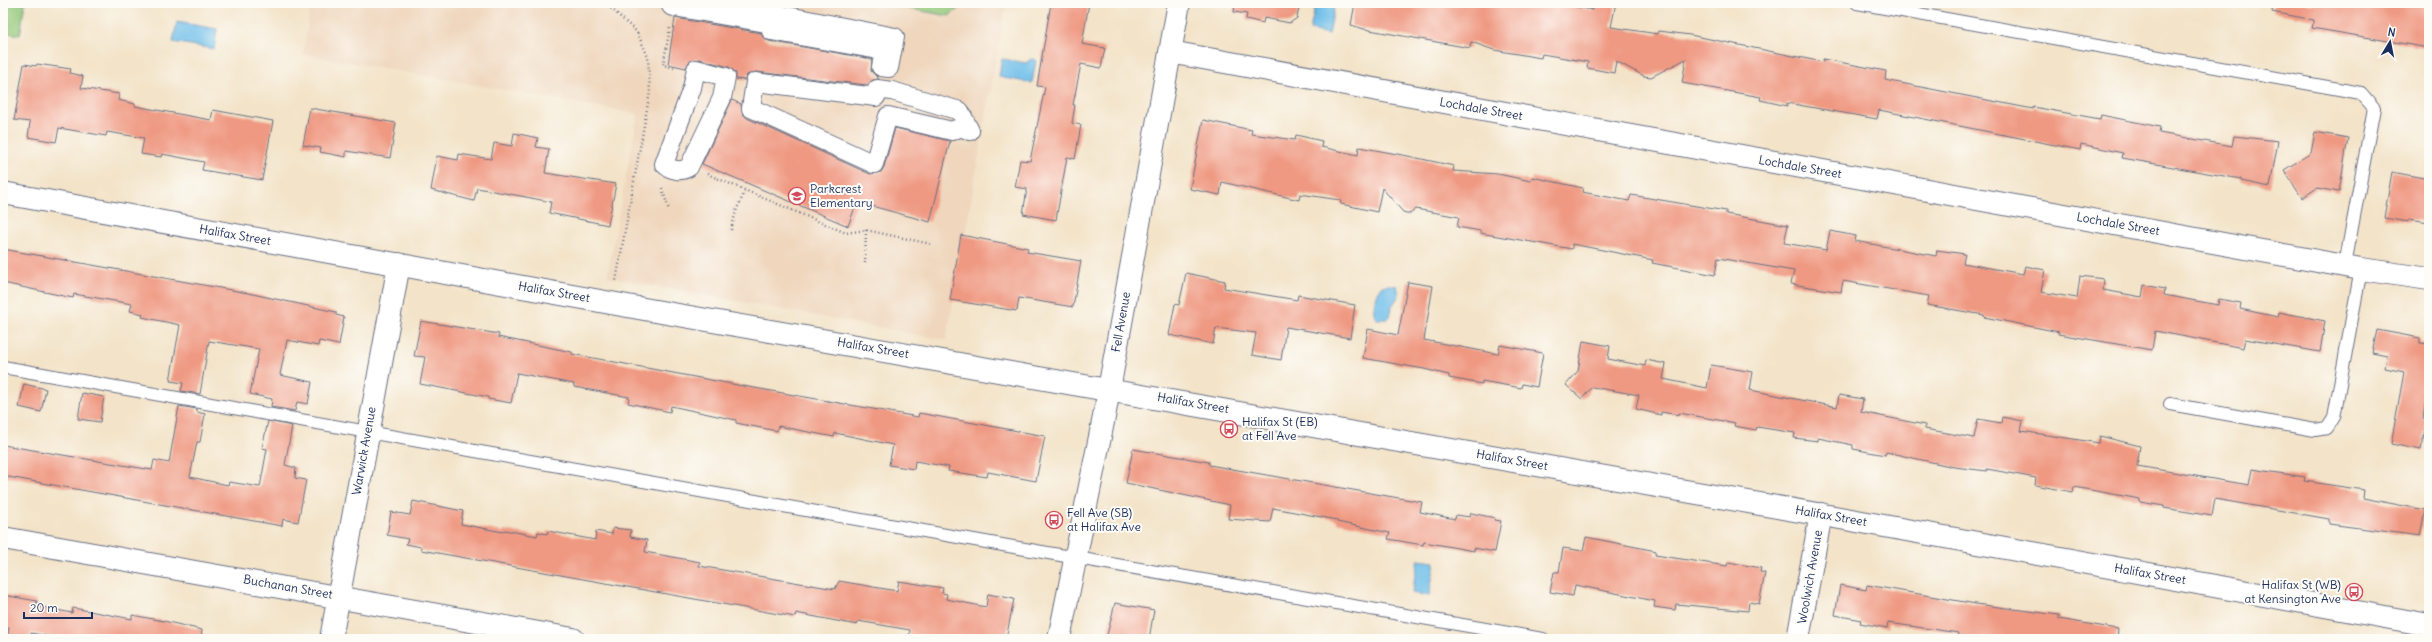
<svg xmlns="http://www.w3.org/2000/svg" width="2432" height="642" font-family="Delius,sans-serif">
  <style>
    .built { fill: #efd6bc }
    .green { fill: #92c778; stroke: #567b6b }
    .water { fill: #6ebee9; stroke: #4476a4 }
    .building { fill: #ef9982 }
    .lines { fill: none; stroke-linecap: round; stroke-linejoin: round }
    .service-casing { stroke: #676e83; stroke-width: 14 }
    .pedestrian-casing { stroke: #676e83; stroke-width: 20 }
    .minor-casing { stroke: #676e83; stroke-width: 24 }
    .tertiary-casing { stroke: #676e83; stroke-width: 24 }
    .path { stroke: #676e83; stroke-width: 2.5; stroke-dasharray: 1 3; stroke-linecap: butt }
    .service { stroke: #fff; stroke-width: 12 }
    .pedestrian { stroke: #fff; stroke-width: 18 }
    .minor { stroke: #fff; stroke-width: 22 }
    .tertiary { stroke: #fff; stroke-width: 22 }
    .labels { text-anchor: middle; stroke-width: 4; stroke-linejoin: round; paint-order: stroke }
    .street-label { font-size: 12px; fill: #1b2f5e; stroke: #fdfcf7 }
    .poi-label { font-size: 12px; fill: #1b2f5e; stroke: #fdfcf7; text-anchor: start }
  </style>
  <rect width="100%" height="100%" fill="#fdfcf7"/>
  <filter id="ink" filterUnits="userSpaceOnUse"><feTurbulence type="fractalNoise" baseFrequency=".025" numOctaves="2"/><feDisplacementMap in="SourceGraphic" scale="8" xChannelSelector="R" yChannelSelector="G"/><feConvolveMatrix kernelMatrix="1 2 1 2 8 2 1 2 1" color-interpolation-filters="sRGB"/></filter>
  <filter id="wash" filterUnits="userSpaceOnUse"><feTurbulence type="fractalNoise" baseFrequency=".012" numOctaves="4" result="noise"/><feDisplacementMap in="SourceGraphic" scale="16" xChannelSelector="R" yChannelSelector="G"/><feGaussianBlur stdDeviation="0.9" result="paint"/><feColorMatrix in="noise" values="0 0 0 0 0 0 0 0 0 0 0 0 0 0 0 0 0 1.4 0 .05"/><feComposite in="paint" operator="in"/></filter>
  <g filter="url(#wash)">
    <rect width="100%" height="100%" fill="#f3e3c8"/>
    <path class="built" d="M 311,3 L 1006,3 L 946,340 L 607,277 L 638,114 L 303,54 Z"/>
    <path class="green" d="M 3,3 L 25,3 L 20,35 L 3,32 Z
      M 877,3 L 959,3 L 959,8 L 949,16 Z"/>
    <path class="water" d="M 1316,3 L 1335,3 L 1329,34 L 1310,30 Z
      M 177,22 L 217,29 L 214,49 L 173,42 Z
      M 1002,59 L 1026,63 L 1031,59 L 1036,60 L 1032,83 L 999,77 Z
      M 1389,285 L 1397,286 L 1399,295 L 1392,306 L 1388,319 L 1377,319 C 1370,311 1376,295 1382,286 Z
      M 1418,560 L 1435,562 L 1429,596 L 1412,593 Z"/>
    <g id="blocks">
      <path class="building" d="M 1051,3 L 1089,3 L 1082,44 L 1105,48 L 1101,68 L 1081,64 L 1073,105 L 1075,105 L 1072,123 L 1081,125 L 1075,159 L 1067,157 L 1056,220 L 1023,214 L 1027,189 L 1015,187 L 1020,160 L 1030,161 L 1045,87 L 1037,86 Z
        M 1235,3 L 1300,3 L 1297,18 L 1290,23 L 1264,18 L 1263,23 L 1246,19 L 1247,14 L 1234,12 Z
        M 1355,3 L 1557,3 L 1592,10 L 1594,3 L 1616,3 L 1611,27 L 1658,34 L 1659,31 L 1690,35 L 1823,62 L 1823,59 L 1886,71 L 1885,80 L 2033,109 L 2033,107 L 2100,119 L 2101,115 L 2160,127 L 2159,133 L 2232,146 L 2234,136 L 2278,141 L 2270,187 L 2241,181 L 2241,179 L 2122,158 L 2123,153 L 2081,144 L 2080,150 L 1879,110 L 1877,119 L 1787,103 L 1787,106 L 1760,100 L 1761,97 L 1682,83 L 1686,59 L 1651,77 L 1644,76 L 1616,61 L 1614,73 L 1587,68 L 1588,62 L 1542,54 L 1541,58 L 1494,50 L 1471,42 L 1470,48 L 1364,29 L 1351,25 Z
        M 2273,3 L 2429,3 L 2429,48 L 2312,28 L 2314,20 L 2272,12 Z
        M 675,18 L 761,33 L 764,39 L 769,41 L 872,59 L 871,71 L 879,79 L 873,80 L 867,85 L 756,72 L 747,75 L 745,80 L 736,79 L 736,73 L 729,67 L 699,59 L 689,62 L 686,68 L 668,64 Z
        M 24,64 L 36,66 L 37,64 L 71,69 L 70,73 L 83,76 L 81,88 L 119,94 L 118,100 L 135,104 L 135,106 L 211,120 L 213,110 L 273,121 L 262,180 L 202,170 L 204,162 L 162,154 L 161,157 L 141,154 L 144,138 L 107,132 L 106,136 L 59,128 L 56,142 L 28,137 L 30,122 L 14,120 Z
        M 732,100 L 741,104 L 742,113 L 747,118 L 870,174 L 881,172 L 884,167 L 895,128 L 950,141 L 930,222 L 857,202 L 848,226 L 702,164 Z
        M 310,108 L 396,123 L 390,158 L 346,151 L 346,157 L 320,152 L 321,148 L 303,145 Z
        M 1203,120 L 1252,130 L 1251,134 L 1295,140 L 1296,135 L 1322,141 L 1321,147 L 1358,155 L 1359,147 L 1408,156 L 1454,166 L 1453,171 L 1498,174 L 1531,181 L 1532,177 L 1583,188 L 1582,192 L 1629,201 L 1631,195 L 1726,211 L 1726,214 L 1788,225 L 1784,243 L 1826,250 L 1830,231 L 1856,236 L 1855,241 L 1936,256 L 1937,250 L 1965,254 L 1963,263 L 2023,274 L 2025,266 L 2045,270 L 2041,292 L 2077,298 L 2080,276 L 2104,279 L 2103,290 L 2142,297 L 2144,285 L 2165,289 L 2164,295 L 2218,305 L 2219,299 L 2241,303 L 2240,309 L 2278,317 L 2279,312 L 2325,321 L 2320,352 L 2245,339 L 2243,348 L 2155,331 L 2152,350 L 2058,334 L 2059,332 L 1984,317 L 1984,315 L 1927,305 L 1929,296 L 1843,281 L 1841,292 L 1791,284 L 1794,271 L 1718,258 L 1715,275 L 1652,263 L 1653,260 L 1572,244 L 1572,249 L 1480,233 L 1481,231 L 1457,227 L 1459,217 L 1416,209 L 1410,214 L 1403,212 L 1382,188 L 1377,212 L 1341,204 L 1340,200 L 1300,194 L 1299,200 L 1222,182 L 1220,195 L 1190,189 Z
        M 2315,132 L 2348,138 L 2339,192 L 2317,188 L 2302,198 L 2284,170 L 2311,153 Z
        M 514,133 L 538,138 L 536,147 L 549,149 L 545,173 L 616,184 L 608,225 L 549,213 L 551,202 L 526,197 L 477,188 L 474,201 L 431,190 L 437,156 L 458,160 L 459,154 L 491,159 L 494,143 L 512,146 Z
        M 2392,172 L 2429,179 L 2429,222 L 2409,219 L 2409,222 L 2384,218 Z
        M 961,235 L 1028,248 L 1027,252 L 1081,261 L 1073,307 L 1019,298 L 1017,311 L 950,300 Z
        M 3,249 L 248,293 L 336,312 L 336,315 L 344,317 L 339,345 L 319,341 L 318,346 L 287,340 L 280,375 L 312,382 L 308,404 L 297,402 L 295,411 L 271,407 L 272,399 L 250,394 L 259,349 L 209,341 L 200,394 L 181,391 L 183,383 L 170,381 L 180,325 L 142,317 L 143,314 L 130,311 L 132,304 L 74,294 L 73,298 L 3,283 Z
        M 1186,273 L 1225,281 L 1224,288 L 1297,300 L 1298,295 L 1355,305 L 1350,338 L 1286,327 L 1281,360 L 1252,355 L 1256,333 L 1216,328 L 1213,344 L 1169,335 L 1175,304 L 1179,305 Z
        M 1408,282 L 1433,286 L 1424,340 L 1498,354 L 1500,345 L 1543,353 L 1537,387 L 1522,384 L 1521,388 L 1482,381 L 1482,384 L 1449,378 L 1449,375 L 1424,369 L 1363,358 L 1368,329 L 1398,335 Z
        M 421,321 L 499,334 L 498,337 L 572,352 L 572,354 L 732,384 L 918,417 L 919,413 L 1045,436 L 1036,481 L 988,472 L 987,477 L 948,471 L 949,467 L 915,461 L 914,469 L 889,465 L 893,445 L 835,433 L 834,437 L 778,426 L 777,431 L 736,423 L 736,420 L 671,406 L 670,412 L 628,403 L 629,397 L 574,387 L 574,384 L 517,373 L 511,403 L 488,399 L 488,397 L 420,384 L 425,357 L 414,356 Z
        M 2377,330 L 2420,338 L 2420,343 L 2429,344 L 2429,379 L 2423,418 L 2427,419 L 2421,450 L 2391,444 L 2404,372 L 2385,368 L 2387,356 L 2372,353 Z
        M 1583,341 L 1610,346 L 1608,359 L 1645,366 L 1646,360 L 1666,364 L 1663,379 L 1707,388 L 1711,365 L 1753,372 L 1750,390 L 1837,407 L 1839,395 L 1863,399 L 1861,412 L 1925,425 L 1925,429 L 1974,438 L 1978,419 L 2001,423 L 2002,417 L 2023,421 L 2021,431 L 2099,443 L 2100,436 L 2140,446 L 2137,466 L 2249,485 L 2252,469 L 2305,477 L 2304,481 L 2364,490 L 2363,498 L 2425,510 L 2420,536 L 2329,524 L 2329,519 L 2215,499 L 2212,516 L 2164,508 L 2164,506 L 2140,502 L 2140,499 L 2074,487 L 2073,492 L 2035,485 L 2036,478 L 1987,469 L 1987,471 L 1954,467 L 1886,452 L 1885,455 L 1853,449 L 1853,445 L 1818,438 L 1818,441 L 1794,438 L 1795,433 L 1757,427 L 1756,430 L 1734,426 L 1735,423 L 1679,413 L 1679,415 L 1661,412 L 1661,415 L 1636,409 L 1639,395 L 1592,387 L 1582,399 L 1566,385 L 1578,371 Z
        M 24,384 L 46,389 L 41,412 L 19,407 Z
        M 82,393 L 104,397 L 100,422 L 78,419 Z
        M 179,406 L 197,409 L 197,412 L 205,414 L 200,442 L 197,442 L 190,477 L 228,485 L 229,482 L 260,487 L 267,449 L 262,448 L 268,421 L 292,426 L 285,465 L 296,468 L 295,478 L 306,480 L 298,522 L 283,519 L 282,526 L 3,476 L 3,445 L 152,470 L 154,460 L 169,463 Z
        M 1133,449 L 1209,462 L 1209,465 L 1422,502 L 1420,512 L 1455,519 L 1456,515 L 1470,517 L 1471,513 L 1495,518 L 1494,520 L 1501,521 L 1495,552 L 1474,548 L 1474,551 L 1424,542 L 1423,545 L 1388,539 L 1390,533 L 1337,522 L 1337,520 L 1273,508 L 1270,522 L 1228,519 L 1230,505 L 1126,483 Z
        M 413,501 L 463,511 L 461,524 L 503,532 L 504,530 L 537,536 L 538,532 L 547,534 L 548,531 L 595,540 L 596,531 L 612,534 L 613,528 L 631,530 L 630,537 L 647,540 L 645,552 L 700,562 L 699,566 L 835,589 L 839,581 L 897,591 L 899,581 L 943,588 L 942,593 L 947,594 L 946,599 L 986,607 L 988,594 L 1014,599 L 1006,639 L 926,639 L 909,636 L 910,630 L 858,621 L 857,625 L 796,613 L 795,617 L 421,550 L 421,547 L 406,544 L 408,539 L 387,535 L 391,512 L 410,515 Z
        M 1586,537 L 1656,551 L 1655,555 L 1727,566 L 1728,562 L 1761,568 L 1760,572 L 1765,573 L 1759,604 L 1749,602 L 1748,611 L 1676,604 L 1675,610 L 1654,607 L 1655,601 L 1575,585 L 1573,596 L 1550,592 L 1554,572 L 1559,572 L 1563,548 L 1583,551 Z
        M 1840,585 L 1866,590 L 1867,585 L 1976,604 L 2059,615 L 2059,619 L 2118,629 L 2117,639 L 1958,639 L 1959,633 L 1888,623 L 1887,628 L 1860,623 L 1861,620 L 1835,615 Z
        M 3,595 L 37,601 L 36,606 L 72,613 L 73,608 L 132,619 L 132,615 L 164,621 L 202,630 L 201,639 L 63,639 L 31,633 L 30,639 L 7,639 L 9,628 L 3,627 Z
        M 1115,603 L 1154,610 L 1149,639 L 1106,639 Z"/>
    </g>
  </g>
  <g filter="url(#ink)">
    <use href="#blocks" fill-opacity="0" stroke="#676e83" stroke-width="1"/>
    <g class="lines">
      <defs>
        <path id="service" d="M 1857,3 L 2361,93 L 2374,108 L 2345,265
          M 3,367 C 517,457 1029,552 1543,639
          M 2170,404 L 2315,430 L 2327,428 L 2334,417 L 2361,269"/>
        <path id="pedestrian" d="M 672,3 L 671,6 L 674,7 L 772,24 L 771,31 L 884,51 L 881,67 L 889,68 L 895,37 L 721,3
          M 696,69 L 726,77 L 722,98 L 689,167 C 682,172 671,171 664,164 L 692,88 Z
          M 755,82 L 876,97 L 877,89 L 892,91 L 960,111 L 970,131 L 961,127 L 952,131 L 888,116 L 874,164 L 751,108 Z"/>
        <path id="minor" d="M 1170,52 L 2361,269 L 2429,279
          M 3,538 L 573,639
          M 331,639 L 399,264
          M 1059,639 L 1104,417 L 1179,3
          M 1798,639 L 1821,514"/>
        <path id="tertiary" d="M 3,193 L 644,309 L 1840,518 L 2429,625"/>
      </defs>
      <use href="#service" class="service-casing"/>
      <use href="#pedestrian" class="pedestrian-casing"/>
      <use href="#minor" class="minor-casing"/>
      <use href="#tertiary" class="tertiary-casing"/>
      <path class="path" d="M 605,3 L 637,32 L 648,57 L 650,92 L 616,281
        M 670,28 L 663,65 L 675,68
        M 707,174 L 846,233 L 866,230 L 931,244
        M 662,188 L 669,210
        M 731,230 L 736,211 L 745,191
        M 865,263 L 866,230"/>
      <use href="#service" class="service"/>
      <use href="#pedestrian" class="pedestrian"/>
      <use href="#minor" class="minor"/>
      <use href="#tertiary" class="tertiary"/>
    </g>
  </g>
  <defs>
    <symbol id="school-ring" viewBox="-11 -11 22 22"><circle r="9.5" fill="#fdfcf7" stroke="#d1495b" stroke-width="1.5"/><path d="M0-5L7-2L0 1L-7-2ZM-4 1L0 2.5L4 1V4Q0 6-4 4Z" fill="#d1495b"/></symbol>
    <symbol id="bus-ring" viewBox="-11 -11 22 22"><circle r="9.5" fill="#fdfcf7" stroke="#d1495b" stroke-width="1.5"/><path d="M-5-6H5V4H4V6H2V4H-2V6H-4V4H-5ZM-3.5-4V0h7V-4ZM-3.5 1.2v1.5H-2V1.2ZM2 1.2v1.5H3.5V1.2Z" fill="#d1495b"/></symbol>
  </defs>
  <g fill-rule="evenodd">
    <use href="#school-ring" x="787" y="186" width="20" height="20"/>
    <use href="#bus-ring" x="1219" y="419" width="20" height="20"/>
    <use href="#bus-ring" x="1044" y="510" width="20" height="20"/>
    <use href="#bus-ring" x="2344" y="582" width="20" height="20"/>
  </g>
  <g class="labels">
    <g class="street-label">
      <text transform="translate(1481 109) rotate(10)" y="4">Lochdale Street</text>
      <text transform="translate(1800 167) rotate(10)" y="4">Lochdale Street</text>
      <text transform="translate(2118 224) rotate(10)" y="4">Lochdale Street</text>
      <text transform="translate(235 235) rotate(10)" y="4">Halifax Street</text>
      <text transform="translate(554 292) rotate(10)" y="4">Halifax Street</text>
      <text transform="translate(1121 322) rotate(-80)" y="4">Fell Avenue</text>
      <text transform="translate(873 348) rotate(10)" y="4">Halifax Street</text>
      <text transform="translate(1193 403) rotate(10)" y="4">Halifax Street</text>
      <text transform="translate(364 451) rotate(-80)" y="4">Warwick Avenue</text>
      <text transform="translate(1512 460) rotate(10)" y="4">Halifax Street</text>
      <text transform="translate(1831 516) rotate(10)" y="4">Halifax Street</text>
      <text transform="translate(2150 574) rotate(10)" y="4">Halifax Street</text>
      <text transform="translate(1810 577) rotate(-80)" y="4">Woolwich Avenue</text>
      <text transform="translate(288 587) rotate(10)" y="4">Buchanan Street</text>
    </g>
    <g class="poi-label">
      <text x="810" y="193">Parkcrest<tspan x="810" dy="14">Elementary</tspan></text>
      <text x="1242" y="426">Halifax St (EB)<tspan x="1242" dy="14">at Fell Ave</tspan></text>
      <text x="1067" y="517">Fell Ave (SB)<tspan x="1067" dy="14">at Halifax Ave</tspan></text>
      <text x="2341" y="589" text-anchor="end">Halifax St (WB)<tspan x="2341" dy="14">at Kensington Ave</tspan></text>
    </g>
  </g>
  <rect width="2432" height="642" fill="none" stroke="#fdfcf7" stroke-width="16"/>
  <g transform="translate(2390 42) rotate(10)" stroke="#fdfcf7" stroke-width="3" paint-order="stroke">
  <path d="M0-3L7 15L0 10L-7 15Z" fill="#1b2f5e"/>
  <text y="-6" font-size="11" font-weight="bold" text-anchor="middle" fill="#1b2f5e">N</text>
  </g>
  <path d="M24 612v6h68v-6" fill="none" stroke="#1b2f5e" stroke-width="2"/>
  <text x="30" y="612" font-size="12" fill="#1b2f5e" stroke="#fdfcf7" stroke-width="3" paint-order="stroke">20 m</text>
</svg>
